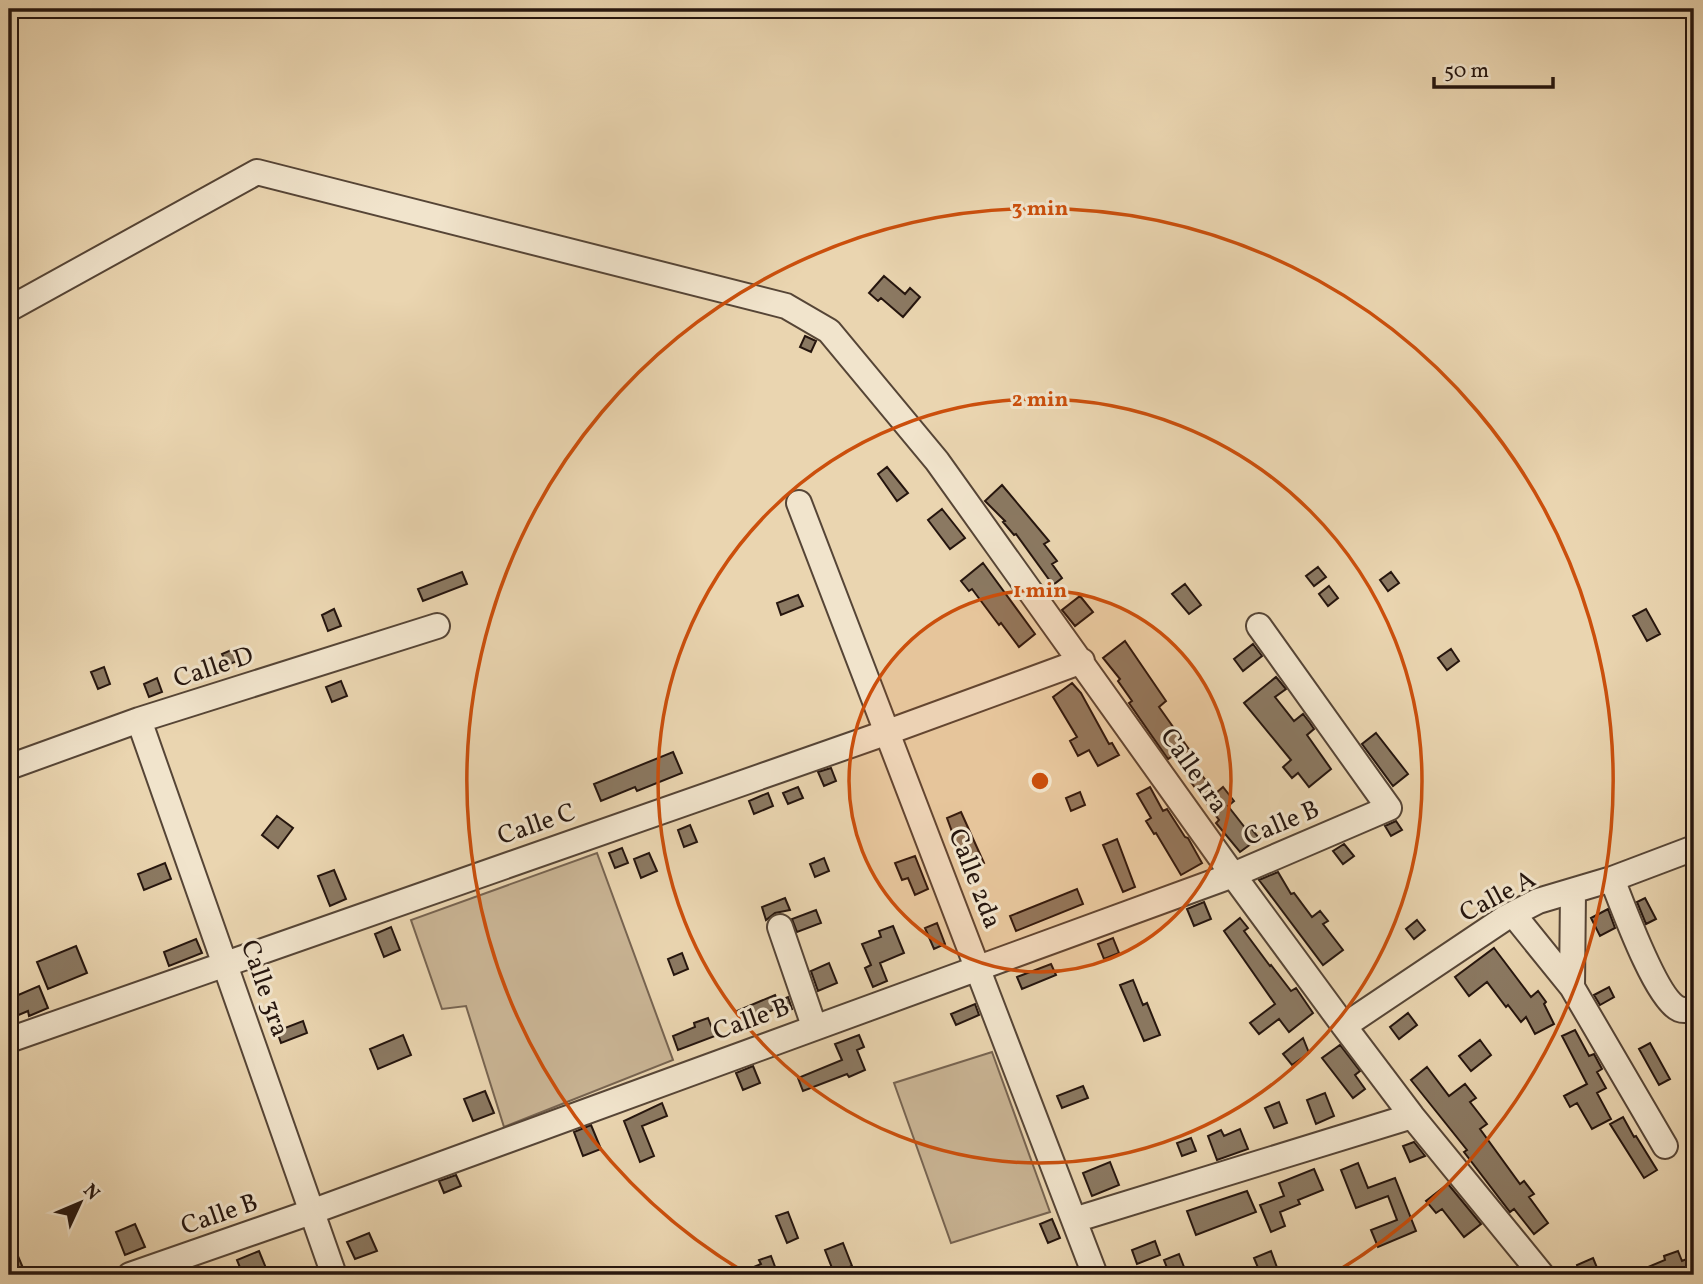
<svg xmlns="http://www.w3.org/2000/svg" width="1703" height="1284" font-family="Vollkorn,serif">
  <style>
    .green { fill: #c9b494; stroke: #776451; stroke-width: 2 }
    .building { fill: #8b7962; stroke: #25150e; stroke-width: 2 }
    .lines { fill: none; stroke-linecap: round; stroke-linejoin: round }
    .minor-casing { stroke: #564536; stroke-width: 28 }
    .minor { stroke: #f1e4cc; stroke-width: 24 }
    .ring { fill: none; stroke: #cb4f0c; stroke-width: 3.5 }
    .labels { text-anchor: middle; stroke-width: 6; stroke-linejoin: round; paint-order: stroke }
    .street-label { font-size: 26px; fill: #25150e; stroke: #f1e4cc }
    .centre { fill: #cb4f0c; stroke: #f1e4cc; stroke-width: 3.5 }
    .ring-label { font-size: 21px; text-anchor: middle; font-weight: bold; fill: #cb4f0c; stroke: #f1e4cc; stroke-width: 6; stroke-linejoin: round; paint-order: stroke }
  </style>
  <rect width="100%" height="100%" fill="#ead5b0"/>
  <filter id="stains"><feTurbulence type="fractalNoise" baseFrequency=".00286" numOctaves="4"/><feColorMatrix values="0 0 0 0 .2 0 0 0 0 .09 0 0 0 0 .02 0 0 0 .5 -.17"/></filter>
  <radialGradient id="worn" r=".72"><stop offset=".6" stop-color="#630" stop-opacity="0"/><stop offset="1" stop-color="#630" stop-opacity=".3"/></radialGradient>
  <path class="green" d="M 597,853 L 673,1060 L 504,1127 L 466,1006 L 442,1009 L 411,920 Z
    M 992,1052 L 1050,1212 L 951,1243 L 894,1083 Z"/>
  <path class="building" d="M 884,276 L 905,294 L 910,288 L 920,297 L 903,317 L 881,298 L 878,301 L 869,293 Z
    M 805,336 L 816,341 L 811,352 L 800,347 Z
    M 887,467 L 908,493 L 897,501 L 878,474 Z
    M 1002,485 L 1049,541 L 1044,544 L 1057,561 L 1052,564 L 1062,578 L 1053,585 L 1016,534 L 1014,535 L 1003,522 L 1005,521 L 985,501 Z
    M 942,509 L 965,538 L 950,549 L 928,520 Z
    M 983,563 L 1035,634 L 1019,647 L 1001,623 L 999,625 L 972,589 L 969,591 L 961,581 Z
    M 1318,567 L 1326,577 L 1314,586 L 1306,576 Z
    M 462,572 L 467,584 L 423,601 L 418,589 Z
    M 1391,572 L 1399,583 L 1388,591 L 1380,580 Z
    M 1185,584 L 1201,605 L 1189,614 L 1172,594 Z
    M 1329,586 L 1338,598 L 1328,606 L 1319,594 Z
    M 798,595 L 803,606 L 781,615 L 777,603 Z
    M 1080,596 L 1093,612 L 1075,626 L 1062,610 Z
    M 334,609 L 341,626 L 328,631 L 322,615 Z
    M 1646,609 L 1660,634 L 1647,641 L 1633,616 Z
    M 1125,641 L 1166,701 L 1159,707 L 1198,762 L 1186,771 L 1174,755 L 1168,759 L 1129,703 L 1132,701 L 1118,681 L 1120,679 L 1103,658 Z
    M 1253,644 L 1262,656 L 1243,671 L 1234,659 Z
    M 236,648 L 240,660 L 227,665 L 222,654 Z
    M 1451,649 L 1459,661 L 1447,670 L 1438,658 Z
    M 104,667 L 110,684 L 98,689 L 91,672 Z
    M 1276,677 L 1286,689 L 1275,697 L 1294,721 L 1303,714 L 1310,723 L 1314,729 L 1307,735 L 1331,769 L 1309,787 L 1298,773 L 1292,778 L 1283,767 L 1291,760 L 1244,703 Z
    M 157,678 L 162,692 L 149,697 L 144,684 Z
    M 341,681 L 347,696 L 332,702 L 326,687 Z
    M 1072,683 L 1081,693 L 1109,744 L 1112,743 L 1119,755 L 1098,766 L 1089,750 L 1078,756 L 1070,741 L 1077,737 L 1053,697 Z
    M 1376,733 L 1408,774 L 1393,786 L 1362,744 Z
    M 673,752 L 682,773 L 637,791 L 635,787 L 601,801 L 594,784 Z
    M 831,768 L 836,781 L 824,786 L 818,772 Z
    M 1200,773 L 1216,793 L 1223,787 L 1234,801 L 1228,806 L 1246,829 L 1250,827 L 1259,838 L 1240,852 L 1216,823 L 1219,820 L 1190,781 Z
    M 798,787 L 803,798 L 788,804 L 783,793 Z
    M 1150,787 L 1163,811 L 1167,809 L 1185,837 L 1188,838 L 1202,863 L 1181,875 L 1156,833 L 1154,834 L 1146,821 L 1151,818 L 1137,794 Z
    M 1080,792 L 1085,805 L 1071,811 L 1066,798 Z
    M 768,793 L 773,806 L 754,814 L 749,801 Z
    M 961,812 L 984,863 L 966,870 L 947,818 Z
    M 277,816 L 293,828 L 278,848 L 262,835 Z
    M 1396,821 L 1402,830 L 1391,836 L 1385,826 Z
    M 690,825 L 697,842 L 684,847 L 678,830 Z
    M 1117,839 L 1135,887 L 1123,892 L 1103,845 Z
    M 1344,844 L 1354,856 L 1343,864 L 1333,851 Z
    M 622,848 L 628,863 L 615,868 L 609,853 Z
    M 649,853 L 657,871 L 641,878 L 634,859 Z
    M 915,856 L 928,889 L 915,895 L 908,878 L 902,880 L 895,863 Z
    M 824,858 L 829,871 L 815,877 L 810,864 Z
    M 165,863 L 171,879 L 144,890 L 138,874 Z
    M 334,870 L 346,899 L 330,906 L 318,876 Z
    M 1278,872 L 1291,894 L 1294,893 L 1312,917 L 1320,911 L 1328,921 L 1323,924 L 1343,950 L 1323,965 L 1259,880 Z
    M 1077,889 L 1083,904 L 1016,931 L 1010,916 Z
    M 785,898 L 790,910 L 775,913 L 766,920 L 762,907 Z
    M 1645,898 L 1656,919 L 1646,924 L 1637,902 Z
    M 1204,902 L 1211,919 L 1194,926 L 1187,909 Z
    M 1608,909 L 1615,928 L 1600,936 L 1591,918 Z
    M 816,910 L 821,923 L 797,932 L 792,919 Z
    M 1240,918 L 1248,928 L 1244,931 L 1270,966 L 1271,965 L 1291,991 L 1296,988 L 1313,1013 L 1289,1032 L 1279,1019 L 1259,1034 L 1250,1023 L 1275,1004 L 1224,931 Z
    M 1417,920 L 1425,930 L 1414,939 L 1406,929 Z
    M 937,923 L 945,944 L 934,949 L 925,928 Z
    M 893,926 L 904,953 L 880,963 L 887,981 L 873,987 L 865,968 L 871,965 L 862,944 L 881,937 L 879,931 Z
    M 391,927 L 400,950 L 384,957 L 375,934 Z
    M 1113,938 L 1119,953 L 1104,959 L 1098,944 Z
    M 196,939 L 202,953 L 169,966 L 164,952 Z
    M 76,946 L 87,973 L 48,989 L 37,962 Z
    M 1494,948 L 1531,997 L 1538,991 L 1546,1002 L 1544,1004 L 1554,1024 L 1535,1034 L 1526,1017 L 1521,1022 L 1508,1005 L 1506,1007 L 1487,982 L 1469,996 L 1455,977 Z
    M 682,953 L 688,969 L 674,975 L 668,959 Z
    M 829,963 L 837,983 L 818,991 L 811,971 Z
    M 1051,964 L 1056,975 L 1022,989 L 1017,977 Z
    M 1133,980 L 1143,1005 L 1147,1003 L 1160,1035 L 1144,1041 L 1120,985 Z
    M 39,986 L 48,1008 L 29,1016 L 28,1011 L 9,1019 L 9,999 Z
    M 1609,987 L 1614,997 L 1600,1005 L 1594,995 Z
    M 775,995 L 780,1007 L 742,1023 L 737,1011 Z
    M 788,997 L 792,1009 L 786,1011 L 781,1000 Z
    M 975,1004 L 979,1015 L 956,1025 L 951,1014 Z
    M 1408,1013 L 1417,1025 L 1399,1039 L 1390,1027 Z
    M 708,1018 L 715,1036 L 678,1050 L 673,1036 L 695,1027 L 694,1023 Z
    M 303,1021 L 307,1033 L 281,1043 L 277,1031 Z
    M 1575,1030 L 1589,1056 L 1594,1054 L 1602,1069 L 1597,1072 L 1606,1088 L 1597,1093 L 1611,1119 L 1592,1129 L 1577,1103 L 1570,1107 L 1564,1096 L 1587,1084 L 1562,1036 Z
    M 403,1035 L 411,1055 L 378,1069 L 370,1049 Z
    M 859,1035 L 864,1047 L 857,1050 L 865,1070 L 849,1077 L 847,1074 L 803,1091 L 798,1078 L 842,1060 L 835,1044 Z
    M 1303,1038 L 1309,1053 L 1292,1065 L 1283,1054 Z
    M 1480,1040 L 1491,1055 L 1471,1071 L 1459,1056 Z
    M 1650,1043 L 1670,1079 L 1659,1085 L 1639,1049 Z
    M 1340,1045 L 1360,1071 L 1355,1075 L 1365,1089 L 1353,1098 L 1322,1058 Z
    M 753,1066 L 760,1083 L 743,1090 L 736,1073 Z
    M 1427,1067 L 1449,1096 L 1465,1084 L 1476,1098 L 1470,1102 L 1487,1124 L 1480,1129 L 1520,1184 L 1524,1181 L 1534,1194 L 1529,1197 L 1548,1223 L 1534,1234 L 1514,1209 L 1510,1212 L 1464,1152 L 1467,1150 L 1411,1080 Z
    M 1083,1086 L 1088,1098 L 1062,1108 L 1057,1096 Z
    M 485,1091 L 494,1113 L 473,1121 L 464,1099 Z
    M 1325,1093 L 1334,1116 L 1316,1124 L 1307,1100 Z
    M 1279,1102 L 1287,1123 L 1274,1128 L 1265,1108 Z
    M 662,1103 L 667,1116 L 642,1126 L 654,1156 L 640,1162 L 624,1121 Z
    M 1623,1117 L 1634,1137 L 1636,1136 L 1657,1170 L 1644,1178 L 1610,1124 Z
    M 591,1125 L 601,1149 L 583,1156 L 574,1132 Z
    M 1240,1129 L 1248,1149 L 1217,1160 L 1208,1136 L 1221,1130 L 1224,1136 Z
    M 1191,1138 L 1196,1151 L 1182,1156 L 1177,1143 Z
    M 1414,1142 L 1425,1156 L 1410,1162 L 1403,1146 Z
    M 1110,1162 L 1119,1185 L 1092,1196 L 1083,1173 Z
    M 1358,1163 L 1368,1188 L 1395,1178 L 1416,1231 L 1378,1247 L 1371,1230 L 1397,1220 L 1388,1196 L 1356,1208 L 1341,1170 Z
    M 1314,1169 L 1323,1190 L 1298,1200 L 1300,1204 L 1280,1212 L 1285,1226 L 1271,1232 L 1260,1205 L 1284,1196 L 1279,1183 Z
    M 456,1175 L 461,1186 L 444,1193 L 439,1181 Z
    M 1448,1184 L 1481,1224 L 1464,1237 L 1442,1209 L 1436,1213 L 1426,1201 Z
    M 1247,1191 L 1256,1212 L 1196,1235 L 1187,1211 Z
    M 788,1212 L 798,1238 L 787,1243 L 776,1216 Z
    M 1052,1219 L 1060,1238 L 1048,1243 L 1040,1224 Z
    M 135,1224 L 145,1247 L 125,1255 L 116,1232 Z
    M 369,1233 L 377,1251 L 355,1259 L 347,1242 Z
    M 9,1235 L 26,1275 L 9,1275 Z
    M 1155,1241 L 1160,1255 L 1137,1264 L 1132,1250 Z
    M 843,1243 L 852,1266 L 834,1273 L 825,1250 Z
    M 259,1251 L 266,1268 L 243,1275 L 237,1260 Z
    M 1271,1251 L 1279,1273 L 1261,1275 L 1254,1258 Z
    M 1678,1251 L 1682,1261 L 1694,1256 L 1694,1275 L 1629,1275 L 1665,1260 L 1664,1256 Z
    M 1179,1254 L 1184,1267 L 1169,1273 L 1164,1260 Z
    M 771,1256 L 777,1272 L 770,1275 L 735,1275 L 761,1264 L 759,1260 Z
    M 1593,1258 L 1600,1275 L 1581,1275 L 1577,1265 Z"/>
  <g class="lines">
    <defs>
      <path id="minor" d="M 9,309 L 257,172 L 786,306 L 829,331 L 937,461 L 1233,875 L 1344,1026 L 1412,1116 L 1542,1275
        M 799,503 L 1095,1275
        M 139,720 L 334,1275
        M 9,767 L 139,720 L 437,626
        M 1612,879 C 1622,904 1656,999 1679,1009 C 1684,1011 1689,1010 1694,1007
        M 1573,892 L 1572,987 L 1665,1146
        M 1513,914 L 1572,987
        M 780,927 L 814,1026
        M 1344,1026 L 1505,918 L 1538,901 L 1612,879 L 1694,848
        M 9,1040 L 888,732 L 1082,661
        M 1074,1220 L 1412,1116
        M 130,1275 L 311,1212 L 1233,875 L 1389,808 L 1259,626"/>
    </defs>
    <use href="#minor" class="minor-casing"/>
    <use href="#minor" class="minor"/>
  </g>
  <circle cx="1040" cy="781" r="191" fill="#cb4f0c" fill-opacity=".12"/>
  <g class="ring">
    <circle cx="1040" cy="781" r="191"/>
    <circle cx="1040" cy="781" r="382"/>
    <path d="M749 1275A573 573 0 1 1 1331 1275"/>
  </g>
  <g class="labels">
    <g class="street-label">
      <text transform="translate(213 666) rotate(-18)" y="9">Calle D</text>
      <text transform="translate(1195 770) rotate(55)" y="9">Calle 1ra</text>
      <text transform="translate(1281 822) rotate(-23)" y="9">Calle B</text>
      <text transform="translate(536 823) rotate(-19)" y="9">Calle C</text>
      <text transform="translate(976 878) rotate(69)" y="9">Calle 2da</text>
      <text transform="translate(1497 895) rotate(-28)" y="9">Calle A</text>
      <text transform="translate(266 988) rotate(71)" y="9">Calle 3ra</text>
      <text transform="translate(751 1018) rotate(-20)" y="9">Calle B</text>
      <text transform="translate(219 1213) rotate(-19)" y="9">Calle B</text>
    </g>
  </g>
  <circle cx="1040" cy="781" r="10" class="centre"/>
  <g class="ring-label">
    <text x="1040" y="215">3 min</text>
    <text x="1040" y="406">2 min</text>
    <text x="1040" y="597">1 min</text>
  </g>
  <rect width="1703" height="1284" fill="none" stroke="#ead5b0" stroke-width="35"/>
  <rect x="10" y="10" width="1682" height="1263" fill="none" stroke="#25150e" stroke-width="3.5"/>
  <rect x="18" y="18" width="1668" height="1249" fill="none" stroke="#25150e" stroke-width="2"/>
  <g transform="translate(80 1203) rotate(46)" stroke="#f1e4cc" stroke-width="5" paint-order="stroke">
  <path d="M0-5L12 26L0 18L-12 26Z" fill="#25150e"/>
  <text y="-10" font-size="19" font-weight="bold" text-anchor="middle" fill="#25150e">N</text>
  </g>
  <path d="M1434 77v10h119v-10" fill="none" stroke="#25150e" stroke-width="3.5"/>
  <text x="1444" y="77" font-size="21" fill="#25150e" stroke="#f1e4cc" stroke-width="5" paint-order="stroke">50 m</text>
  <rect width="100%" height="100%" filter="url(#stains)"/>
  <rect width="100%" height="100%" fill="url(#worn)"/>
</svg>
